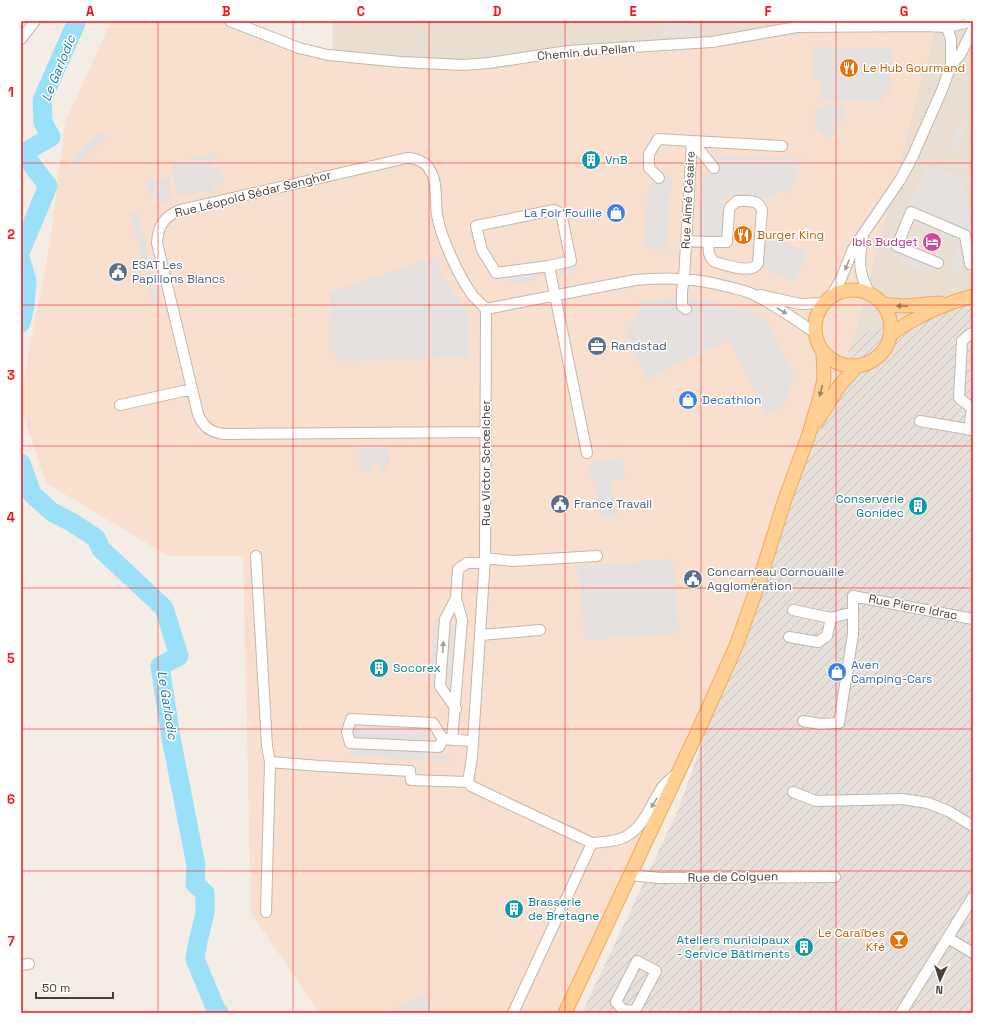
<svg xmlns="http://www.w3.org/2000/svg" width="994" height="1034" font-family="'Space Grotesk',sans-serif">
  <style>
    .residential { fill: #e9ded2 }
    .commercial { fill: #f9e0ce }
    .industrial { fill: url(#industrial-furrows) }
    .parking { fill: #e5e1de }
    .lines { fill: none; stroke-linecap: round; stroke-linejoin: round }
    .river { stroke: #9ae0f8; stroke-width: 19 }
    .minor-casing { stroke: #c4b6a9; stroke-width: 12 }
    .major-casing { stroke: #f0aa57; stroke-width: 15 }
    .minor { stroke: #fff; stroke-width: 10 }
    .major { stroke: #ffcf93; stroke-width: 13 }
    .oneway { fill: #a49e9a }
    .oneway2 { fill: #9a7f5f }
    .grid { fill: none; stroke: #ff1113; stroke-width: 1; stroke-opacity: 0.55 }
    .labels { text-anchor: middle; stroke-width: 3; stroke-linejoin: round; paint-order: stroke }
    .street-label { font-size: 12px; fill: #483d34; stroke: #fff }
    .food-label { font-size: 12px; fill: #c56008; stroke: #fff; text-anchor: start }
    .culture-label { font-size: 12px; fill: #0d838f; stroke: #fff; text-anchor: start }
    .shop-label { font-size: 12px; fill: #366cbe; stroke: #fff; text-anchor: start }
    .hotel-label { font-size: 12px; fill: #b23c85; stroke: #fff; text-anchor: end }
    .service-label { font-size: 12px; fill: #4e5e75; stroke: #fff; text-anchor: start }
    .water-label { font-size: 13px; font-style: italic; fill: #1e7b9c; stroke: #fff }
    .neatline { fill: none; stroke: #ff1113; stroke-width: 1.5 }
    .grid-label { font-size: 13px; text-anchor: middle; font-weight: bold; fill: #ff1113 }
  </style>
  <defs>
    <pattern id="industrial-furrows" width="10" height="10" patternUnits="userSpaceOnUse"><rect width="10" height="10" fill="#e6dfda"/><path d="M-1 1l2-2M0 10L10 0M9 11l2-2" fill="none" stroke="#c7c0bc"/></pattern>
  </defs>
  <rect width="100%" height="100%" fill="#f4ede5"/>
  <path class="residential" d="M 333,21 L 903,21 L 569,51 L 449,60 L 332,59 Z
    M 937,21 L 973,21 L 973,290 L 854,337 Z"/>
  <path class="commercial" d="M 111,21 L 227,21 L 332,59 L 449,60 L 569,51 L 903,21 L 937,21 L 854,337 L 748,613 L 565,1013 L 319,1013 L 251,913 L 243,556 L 168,556 L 46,483 L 21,409 L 21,389 L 50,244 L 65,123 Z"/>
  <path class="industrial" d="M 973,290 L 973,1013 L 582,1013 L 679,808 L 748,613 L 854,337 Z"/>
  <path class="parking" d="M 663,21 L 701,21 L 701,36 L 663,38 Z
    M 814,47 L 892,49 L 891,93 L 883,93 L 883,102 L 820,100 L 821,77 L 813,77 Z
    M 822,105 L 844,106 L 844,116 L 832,139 L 823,136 L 817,130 L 813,130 L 817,116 L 813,114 L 815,108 L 820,111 Z
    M 959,122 L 967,125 L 956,151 L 949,148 Z
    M 100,131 L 106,137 L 75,167 L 69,161 Z
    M 217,152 L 218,157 L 212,166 L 213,169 L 220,167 L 224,183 L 216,185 L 213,188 L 214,192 L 204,194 L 203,191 L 178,196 L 170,163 Z
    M 713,155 L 802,159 L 801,164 L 788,195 L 780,190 L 770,199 L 724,196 L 722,237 L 697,236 L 702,175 L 711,174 Z
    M 928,166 L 963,178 L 971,222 L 973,242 L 973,265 L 954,268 L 952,261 L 960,243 L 940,234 L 941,229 L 929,224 L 927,229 L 911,222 L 903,240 L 918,246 L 916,250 L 924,254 L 926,250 L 941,256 L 941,268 L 923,271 L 899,262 L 902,255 L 897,253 L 902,225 L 910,202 Z
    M 665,175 L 672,176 L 666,249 L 643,248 L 649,182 L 663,183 Z
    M 168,177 L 173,201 L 158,204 L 156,198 L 147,190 L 145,183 Z
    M 138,212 L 160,304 L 153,305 L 130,214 Z
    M 764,233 L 807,252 L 794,281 L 763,268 Z
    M 437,256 L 443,277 L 468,313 L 469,322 L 469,357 L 336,361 L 336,353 L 329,354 L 330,292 Z
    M 577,265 L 578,272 L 561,275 L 559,268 Z
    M 536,273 L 537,280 L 510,285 L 508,277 Z
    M 660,298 L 702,298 L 758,314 L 768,322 L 794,377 L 784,406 L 766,414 L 729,340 L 647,378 L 626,334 L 625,323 L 633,320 L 635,312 L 640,310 L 637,302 Z
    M 359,446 L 387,446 L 388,453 L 390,454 L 390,464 L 386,464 L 387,470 L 379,470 L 379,463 L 370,463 L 370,471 L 359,471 Z
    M 622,457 L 626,479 L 610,482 L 618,515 L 601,518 L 588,463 Z
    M 673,559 L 679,633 L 585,640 L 577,566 Z
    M 434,616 L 448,628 L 455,623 L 451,681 L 441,686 L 428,679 Z
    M 354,723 L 430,728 L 428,753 L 451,755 L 450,762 L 349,756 L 350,749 L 353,748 Z
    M 427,994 L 435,1013 L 384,1013 L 384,1012 Z"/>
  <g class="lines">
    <path class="river" d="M 21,250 L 48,186 L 23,153 L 51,137 L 43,122 L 42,100 L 77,21
      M 21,260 L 27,281 L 25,305 L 21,323
      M 21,463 L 32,494 L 52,512 L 73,523 L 96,538 L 101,549 L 164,608 L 179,656 L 160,666 L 171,738 L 196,865 L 195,884 L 205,893 L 205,913 L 198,941 L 195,959 L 217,1012 L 219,1013"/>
    <defs>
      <path id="minor" d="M 230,21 L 299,48 L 328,55 L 401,62 L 463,65 L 489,63 L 568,51 L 712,42 L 797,27 L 925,26 L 947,27 L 965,23 L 968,21
        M 21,39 L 35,21
        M 951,65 L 960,55 L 973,29
        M 659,178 L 649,168 L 649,154 L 658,139 L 692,141 L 714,168
        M 737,201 C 748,201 758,199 762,210 L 758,263 C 752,275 727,265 715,262 C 708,257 708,250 709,242 L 727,242 L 729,211 L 730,207 Z
        M 863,238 C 858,260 859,275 870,294
        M 686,241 L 709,242
        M 938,263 L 897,246 L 911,212 L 965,235 L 970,264
        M 549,266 L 571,261 L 561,213 L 554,210 L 476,226 L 482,250 L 496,273 L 549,266 L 587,453
        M 760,295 L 800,304 L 824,303
        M 830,298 L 841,279 L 853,249 L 900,180 L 912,158 L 942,90 L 951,65 L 951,39 L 945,22
        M 486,309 L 635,280 C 670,277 695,278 729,287 C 736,289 743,290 750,293 C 772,303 794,318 815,333
        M 686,309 L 682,306 L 682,291 L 684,278 L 692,141 L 782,146
        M 120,405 L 192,389
        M 920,421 L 973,430
        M 969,430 L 972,408 L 959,398 L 962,341 L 970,334 L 973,333
        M 256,556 L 267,746 L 270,762 L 266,912
        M 485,558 L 513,561 L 597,556
        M 793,610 L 831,618 L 853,612
        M 481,635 L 540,630
        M 789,637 L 818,642 L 827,636 L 831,618
        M 456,709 L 440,686 L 445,619 L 456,598
        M 803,721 L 820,724 L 839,723 L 853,634 L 853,596 L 973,619
        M 443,739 L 439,747 L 350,743 L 347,732 L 351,719 L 433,723 L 443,739 L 472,741
        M 452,740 L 462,620 L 456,598 L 458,569 L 467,563 L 485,563
        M 270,762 L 320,766 L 410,771 L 411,780 L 468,782
        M 468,782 L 472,757 L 485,558 L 486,309 C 482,305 477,300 473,296 C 459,277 441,238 437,215 C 435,201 438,183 430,170 C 426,162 416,158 407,158 L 180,210 C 164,217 158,225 157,243 L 198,414 C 203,427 210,432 224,434 L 486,432
        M 468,782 L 471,786 L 592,843
        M 793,792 L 816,801 L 902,799 L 928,803 L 948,811 L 973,826
        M 592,843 C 603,842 615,842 625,837 C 646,826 651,802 664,785 C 668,781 672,778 676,774
        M 630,875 L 659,878 L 835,877
        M 948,938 L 973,953
        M 637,961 L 656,971 L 635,1011 L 623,1010 L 616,1002 Z
        M 21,965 L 29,964
        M 513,1013 L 592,843
        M 901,1013 L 973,897"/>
      <path id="major" d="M815 328a38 38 0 1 1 76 0a38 38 0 1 1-76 0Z
        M 882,304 L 903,306 L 940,303
        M 890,335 C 915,317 943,304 973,296
        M 817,421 L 840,385 L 857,366
        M 565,1013 L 696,735 L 736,646 L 758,585 L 785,499 L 808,437 L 820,397 L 824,379 L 823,352"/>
    </defs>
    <use href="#minor" class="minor-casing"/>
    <use href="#major" class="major-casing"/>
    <use href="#minor" class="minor"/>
    <use href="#major" class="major"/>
  </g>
  <defs><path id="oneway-solid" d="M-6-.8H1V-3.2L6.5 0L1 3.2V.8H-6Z"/></defs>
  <g class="oneway">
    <use href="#oneway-solid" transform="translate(847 265) rotate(112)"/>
    <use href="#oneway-solid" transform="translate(782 311) rotate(30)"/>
    <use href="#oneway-solid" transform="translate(443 647) rotate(-86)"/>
    <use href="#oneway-solid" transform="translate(654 803) rotate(121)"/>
  </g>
  <g class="oneway2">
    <use href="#oneway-solid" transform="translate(902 306) rotate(-179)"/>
    <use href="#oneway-solid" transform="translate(821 391) rotate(104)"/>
  </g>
  <path class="grid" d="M 158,21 L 158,1013M 293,21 L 293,1013M 429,21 L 429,1013M 565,21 L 565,1013M 701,21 L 701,1013M 836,21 L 836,1013M 21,163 L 973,163M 21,305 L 973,305M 21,446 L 973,446M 21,588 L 973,588M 21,729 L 973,729M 21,871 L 973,871"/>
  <defs>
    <symbol id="restaurant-disc" viewBox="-11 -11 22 22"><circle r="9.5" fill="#e8710a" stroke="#fff"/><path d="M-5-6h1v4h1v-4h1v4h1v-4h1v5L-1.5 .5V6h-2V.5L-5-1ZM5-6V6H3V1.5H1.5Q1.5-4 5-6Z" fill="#fff"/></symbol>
    <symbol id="building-disc" viewBox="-11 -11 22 22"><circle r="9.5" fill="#0f9aa8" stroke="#fff"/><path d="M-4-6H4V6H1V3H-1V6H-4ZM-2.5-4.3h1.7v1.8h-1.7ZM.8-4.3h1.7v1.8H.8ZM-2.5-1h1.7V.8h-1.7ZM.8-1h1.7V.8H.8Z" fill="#fff"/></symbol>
    <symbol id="shop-disc" viewBox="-11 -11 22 22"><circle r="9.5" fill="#3f7fe0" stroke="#fff"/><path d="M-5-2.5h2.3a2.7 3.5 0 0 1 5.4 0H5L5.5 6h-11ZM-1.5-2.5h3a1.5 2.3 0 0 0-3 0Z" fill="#fff"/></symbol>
    <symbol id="hotel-disc" viewBox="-11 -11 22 22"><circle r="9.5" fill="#d1479c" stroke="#fff"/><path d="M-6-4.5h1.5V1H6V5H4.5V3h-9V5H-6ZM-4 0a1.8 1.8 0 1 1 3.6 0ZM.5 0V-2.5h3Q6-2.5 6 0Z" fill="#fff"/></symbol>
    <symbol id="civic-disc" viewBox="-11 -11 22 22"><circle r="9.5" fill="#5c6f8a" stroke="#fff"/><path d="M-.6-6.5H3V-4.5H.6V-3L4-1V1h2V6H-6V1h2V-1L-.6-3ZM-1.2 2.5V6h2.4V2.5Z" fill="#fff"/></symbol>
    <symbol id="office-disc" viewBox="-11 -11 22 22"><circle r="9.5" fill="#5c6f8a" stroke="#fff"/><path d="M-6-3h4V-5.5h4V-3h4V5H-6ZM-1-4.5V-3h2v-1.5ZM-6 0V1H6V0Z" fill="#fff"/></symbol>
    <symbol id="bar-disc" viewBox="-11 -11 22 22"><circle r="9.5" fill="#e8710a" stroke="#fff"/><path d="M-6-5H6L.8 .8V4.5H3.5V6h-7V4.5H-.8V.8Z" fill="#fff"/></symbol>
  </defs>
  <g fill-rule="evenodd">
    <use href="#restaurant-disc" x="838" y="57" width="22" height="22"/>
    <use href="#building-disc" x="580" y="149" width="22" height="22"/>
    <use href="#shop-disc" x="605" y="202" width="22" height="22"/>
    <use href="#restaurant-disc" x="732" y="224" width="22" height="22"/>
    <use href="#hotel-disc" x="921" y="231" width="22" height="22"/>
    <use href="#civic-disc" x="107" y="261" width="22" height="22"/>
    <use href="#office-disc" x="586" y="335" width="22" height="22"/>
    <use href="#shop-disc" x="677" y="389" width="22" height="22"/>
    <use href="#civic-disc" x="549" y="493" width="22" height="22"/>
    <use href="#building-disc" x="907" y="495" width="22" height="22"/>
    <use href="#civic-disc" x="682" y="568" width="22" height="22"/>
    <use href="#building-disc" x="368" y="657" width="22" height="22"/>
    <use href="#shop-disc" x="826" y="661" width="22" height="22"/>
    <use href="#building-disc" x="503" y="898" width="22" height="22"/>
    <use href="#bar-disc" x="888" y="929" width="22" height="22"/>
    <use href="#building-disc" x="793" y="936" width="22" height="22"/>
  </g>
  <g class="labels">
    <g class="street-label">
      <text transform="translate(586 52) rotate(-5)" y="4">Chemin du Pellan</text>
      <text transform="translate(253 194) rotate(-14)" y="4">Rue Léopold Sédar Senghor</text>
      <text transform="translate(688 200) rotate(-87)" y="4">Rue Aimé Césaire</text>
      <text transform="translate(486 463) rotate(-90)" y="4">Rue Victor Schœlcher</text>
      <text transform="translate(913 607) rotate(11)" y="4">Rue Pierre Idrac</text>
      <text transform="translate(733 877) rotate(-1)" y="4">Rue de Colguen</text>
    </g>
    <g class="food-label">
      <text x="863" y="72">Le Hub Gourmand</text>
      <text x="757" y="239">Burger King</text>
      <text x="885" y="937" text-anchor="end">Le Caraïbes<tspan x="885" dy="14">Kfé</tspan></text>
    </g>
    <g class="culture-label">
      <text x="605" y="164">VnB</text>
      <text x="904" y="503" text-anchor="end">Conserverie<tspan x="904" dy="14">Gonidec</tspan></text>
      <text x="393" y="672">Socorex</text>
      <text x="528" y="906">Brasserie<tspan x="528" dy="14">de Bretagne</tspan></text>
      <text x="790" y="944" text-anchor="end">Ateliers municipaux<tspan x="790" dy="14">- Service Bâtiments</tspan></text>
    </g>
    <g class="shop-label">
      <text x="602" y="217" text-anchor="end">La Foir'Fouille</text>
      <text x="702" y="404">Decathlon</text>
      <text x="851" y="669">Aven<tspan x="851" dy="14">Camping-Cars</tspan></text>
    </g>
    <g class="hotel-label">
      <text x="918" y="246">Ibis Budget</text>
    </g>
    <g class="service-label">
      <text x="132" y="269">ESAT Les<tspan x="132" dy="14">Papillons Blancs</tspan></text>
      <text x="611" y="350">Randstad</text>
      <text x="574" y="508">France Travail</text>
      <text x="707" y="576">Concarneau Cornouaille<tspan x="707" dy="14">Agglomération</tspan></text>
    </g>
    <g class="water-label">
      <text transform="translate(58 68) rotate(-68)" y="5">Le Garlodic</text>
      <text transform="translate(168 705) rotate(81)" y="5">Le Garlodic</text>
    </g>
  </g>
  <rect width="994" height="1034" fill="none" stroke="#ffffff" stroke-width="44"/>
  <g transform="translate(940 980) rotate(184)" stroke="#ffffff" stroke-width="3" paint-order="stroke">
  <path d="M0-3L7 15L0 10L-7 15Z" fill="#483d34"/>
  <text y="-6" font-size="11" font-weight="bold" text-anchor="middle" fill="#483d34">N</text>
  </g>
  <path d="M36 992v6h77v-6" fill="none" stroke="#483d34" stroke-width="2"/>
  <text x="42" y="992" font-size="12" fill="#483d34" stroke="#ffffff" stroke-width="3" paint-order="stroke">50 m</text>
  <rect x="22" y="22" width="950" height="990" class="neatline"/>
  <g class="grid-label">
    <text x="90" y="16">A</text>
    <text x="226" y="16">B</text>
    <text x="361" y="16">C</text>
    <text x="497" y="16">D</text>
    <text x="633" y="16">E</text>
    <text x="768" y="16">F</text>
    <text x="904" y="16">G</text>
    <text x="11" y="97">1</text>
    <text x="11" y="239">2</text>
    <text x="11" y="380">3</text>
    <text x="11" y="522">4</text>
    <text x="11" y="663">5</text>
    <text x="11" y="804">6</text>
    <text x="11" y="946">7</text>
  </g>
</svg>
